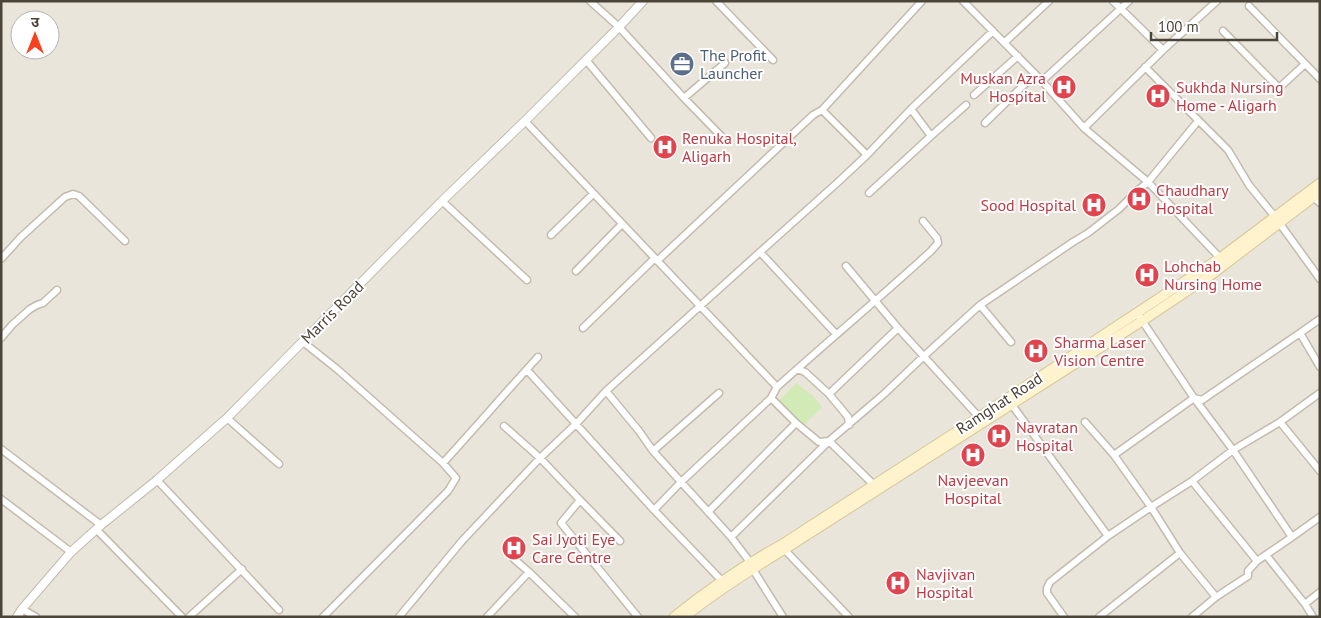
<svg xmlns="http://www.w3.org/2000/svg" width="1321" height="618" font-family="'PT Sans','Noto Sans Devanagari',sans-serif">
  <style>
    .residential { fill: #eae5da; fill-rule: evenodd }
    .green { fill: #d2eab5 }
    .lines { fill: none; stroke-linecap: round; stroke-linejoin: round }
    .minor-casing { stroke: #c2bbae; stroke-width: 9 }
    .tertiary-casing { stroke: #c2bbae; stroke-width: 10 }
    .secondary-casing { stroke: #d6c79b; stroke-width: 11 }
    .minor { stroke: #fff; stroke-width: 6 }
    .tertiary { stroke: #fff; stroke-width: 8 }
    .secondary { stroke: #fff3cd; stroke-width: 9 }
    .labels { text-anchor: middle; stroke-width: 4; stroke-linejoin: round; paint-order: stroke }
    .service-label { font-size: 16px; fill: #4e5e75; stroke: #fff; text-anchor: start }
    .health-label { font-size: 16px; fill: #be3a42; stroke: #fff; text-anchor: start }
    .street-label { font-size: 16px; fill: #4b4439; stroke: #fff }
  </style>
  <rect width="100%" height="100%" fill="#f6f3ec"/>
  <path class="residential" d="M 1,1 L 1320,1 L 1320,617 L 1,617 ZM 20,20 L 50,20 L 50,50 L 20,50 Z"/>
  <path class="green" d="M 796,383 L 812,395 L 822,407 L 801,428 L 779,401 Z"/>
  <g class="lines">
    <defs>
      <path id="minor" d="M 590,1 L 619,27 L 684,98 L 723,138
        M 716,1 L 773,60
        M 963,1 L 1042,81 L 1084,128 L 1148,182 L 1222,260
        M 1113,1 L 1163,50
        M 1249,6 L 1320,79
        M 1223,31 L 1279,88 L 1305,64
        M 1005,42 L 1049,1
        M 586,60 L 651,138
        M 1145,67 L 1228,150 L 1249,185 L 1275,217 L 1320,279
        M 1042,81 L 1129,1
        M 974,95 L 1018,56
        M 684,98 L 725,63
        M 822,110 L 867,155
        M 525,121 L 777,387 L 771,398 L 796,423 L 708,512
        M 985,123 L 1035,74
        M 1084,128 L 1163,50 L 1217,1
        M 931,136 L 966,105
        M 869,193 L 931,136 L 911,109 L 993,31
        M 1311,195 L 1320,203
        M 442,201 L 527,280
        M 551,235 L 593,194
        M 760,252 L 837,183 L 867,155 L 911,109
        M 1,259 L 21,237 L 65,197 L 73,194 L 79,196 L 125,241
        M 657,261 L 813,115 L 822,110 L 922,1
        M 846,266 L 898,328 L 979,417
        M 576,271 L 622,224
        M 980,305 L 1073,242 L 1088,233 L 1119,209 L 1137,191 L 1148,182 L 1198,121
        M 1137,313 L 1194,398 L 1233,450 L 1292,537 L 1320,517
        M 583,328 L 655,258
        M 1300,333 L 1320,319
        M 1,338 L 12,325 L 30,309 L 37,305 L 43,303 L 57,290
        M 303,342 L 337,369 L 443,463 L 456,478 L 448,491 L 323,617
        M 797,369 L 805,372 L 829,394 L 848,417 L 849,425
        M 527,370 L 654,510 L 723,582
        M 777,387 C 828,341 881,297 931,251 L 938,243 L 937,238 L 923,221
        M 719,393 L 653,451 L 731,537 L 750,562 L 752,568 L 783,617
        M 829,394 L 898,328
        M 1012,405 L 1108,536 L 1050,582 L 1047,588 L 1047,593 L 1064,617
        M 227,418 L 279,464
        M 1085,422 L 1114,455 L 1151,507 L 1180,553 L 1216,597 L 1192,617
        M 1280,422 L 1320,471
        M 796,423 L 819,442 L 829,441
        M 504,426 L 540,458 L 580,500 L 561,523 L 638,617
        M 1,449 L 101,525
        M 653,451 L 639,431 L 606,391 L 760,252 L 836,334
        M 1114,455 L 1194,398 L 1202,400 L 1300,333 L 1320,367
        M 443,463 C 475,428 506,392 538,357
        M 157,480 L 279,610
        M 1192,481 L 1257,561 L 1292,537
        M 873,484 L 829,441 L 884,394 L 924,356 L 980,305 L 1011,342
        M 1,499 L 71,552
        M 580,500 L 620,541
        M 654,510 L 681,482 L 771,398
        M 96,529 L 182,617
        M 1108,536 L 1151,507 L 1192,481 L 1233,450 L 1280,422 L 1320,393
        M 731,537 L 829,441
        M 783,548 L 849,617
        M 1266,555 L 1305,604
        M 514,559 L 529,572 L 575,617
        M 1216,597 L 1248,576 L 1248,571 L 1257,561
        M 22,609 L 36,617
        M 189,617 L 242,569
        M 399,617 L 462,541 L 540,458 L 577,423 L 606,391
        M 487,617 L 529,572
        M 1099,617 L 1180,553
        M 1313,617 L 1305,604 L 1320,592"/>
      <path id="tertiary" d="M 17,617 L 22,609 L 71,552 L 101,525 L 157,480 L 227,418 L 442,201 L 525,121 L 619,27 L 643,1"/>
      <path id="secondary" d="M 674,617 C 707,590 743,566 781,545 L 979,417 L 1220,258 L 1320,183
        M 684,617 C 716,592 750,570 785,549 L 1142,321 L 1211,275 L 1320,192"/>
    </defs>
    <use href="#minor" class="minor-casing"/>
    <use href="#tertiary" class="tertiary-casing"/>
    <use href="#secondary" class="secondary-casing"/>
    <use href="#minor" class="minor"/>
    <use href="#tertiary" class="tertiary"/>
    <use href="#secondary" class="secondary"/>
  </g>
  <defs>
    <symbol id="office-disc" viewBox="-11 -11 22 22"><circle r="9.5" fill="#5c6f8a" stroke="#fff"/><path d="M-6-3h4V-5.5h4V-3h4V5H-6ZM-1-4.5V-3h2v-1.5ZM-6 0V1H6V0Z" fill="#fff"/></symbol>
    <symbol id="hospital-disc" viewBox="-11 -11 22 22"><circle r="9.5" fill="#e0444e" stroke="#fff"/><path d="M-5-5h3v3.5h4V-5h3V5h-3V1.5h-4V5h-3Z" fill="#fff"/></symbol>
  </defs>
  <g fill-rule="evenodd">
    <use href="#office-disc" x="668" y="50" width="28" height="28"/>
    <use href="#hospital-disc" x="1050" y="73" width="28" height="28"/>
    <use href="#hospital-disc" x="1144" y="82" width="28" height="28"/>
    <use href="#hospital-disc" x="651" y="133" width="28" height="28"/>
    <use href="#hospital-disc" x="1125" y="185" width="28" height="28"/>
    <use href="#hospital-disc" x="1080" y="191" width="28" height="28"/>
    <use href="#hospital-disc" x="1133" y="261" width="28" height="28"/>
    <use href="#hospital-disc" x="1022" y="337" width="28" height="28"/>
    <use href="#hospital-disc" x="985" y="422" width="28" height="28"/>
    <use href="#hospital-disc" x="959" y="441" width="28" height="28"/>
    <use href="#hospital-disc" x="500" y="534" width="28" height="28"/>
    <use href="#hospital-disc" x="884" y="569" width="28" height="28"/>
  </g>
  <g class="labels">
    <g class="service-label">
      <text x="700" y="61">The Profit<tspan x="700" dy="18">Launcher</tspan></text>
    </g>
    <g class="health-label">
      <text x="1046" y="84" text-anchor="end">Muskan Azra<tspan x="1046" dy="18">Hospital</tspan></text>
      <text x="1176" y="93">Sukhda Nursing<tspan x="1176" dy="18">Home - Aligarh</tspan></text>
      <text x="682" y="144">Renuka Hospital,<tspan x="682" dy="18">Aligarh</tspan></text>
      <text x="1156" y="196">Chaudhary<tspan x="1156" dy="18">Hospital</tspan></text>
      <text x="1076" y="211" text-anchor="end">Sood Hospital</text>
      <text x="1164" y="272">Lohchab<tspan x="1164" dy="18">Nursing Home</tspan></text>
      <text x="1054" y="348">Sharma Laser<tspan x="1054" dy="18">Vision Centre</tspan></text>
      <text x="1016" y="433">Navratan<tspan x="1016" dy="18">Hospital</tspan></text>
      <text x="973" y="486" text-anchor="middle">Navjeevan<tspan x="973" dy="18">Hospital</tspan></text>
      <text x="532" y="545">Sai Jyoti Eye<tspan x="532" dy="18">Care Centre</tspan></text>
      <text x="916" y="580">Navjivan<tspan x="916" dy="18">Hospital</tspan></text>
    </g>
    <g class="street-label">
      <text transform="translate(332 312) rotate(-45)" y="6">Marris Road</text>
      <text transform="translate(999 403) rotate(-33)" y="6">Ramghat Road</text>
    </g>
  </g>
  <rect width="1321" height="618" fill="none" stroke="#4b4439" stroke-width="5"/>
  <g transform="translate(35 35)"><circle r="24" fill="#ffffff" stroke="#b7b4b0"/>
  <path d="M0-4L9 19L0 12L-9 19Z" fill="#fc3f1d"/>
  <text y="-8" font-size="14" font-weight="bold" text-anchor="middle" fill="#4b4439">उ</text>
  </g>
  <path d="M1151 32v8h126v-8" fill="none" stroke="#4b4439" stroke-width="2.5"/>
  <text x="1158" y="32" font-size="15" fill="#4b4439" stroke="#ffffff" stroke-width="4" paint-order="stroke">100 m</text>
</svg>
